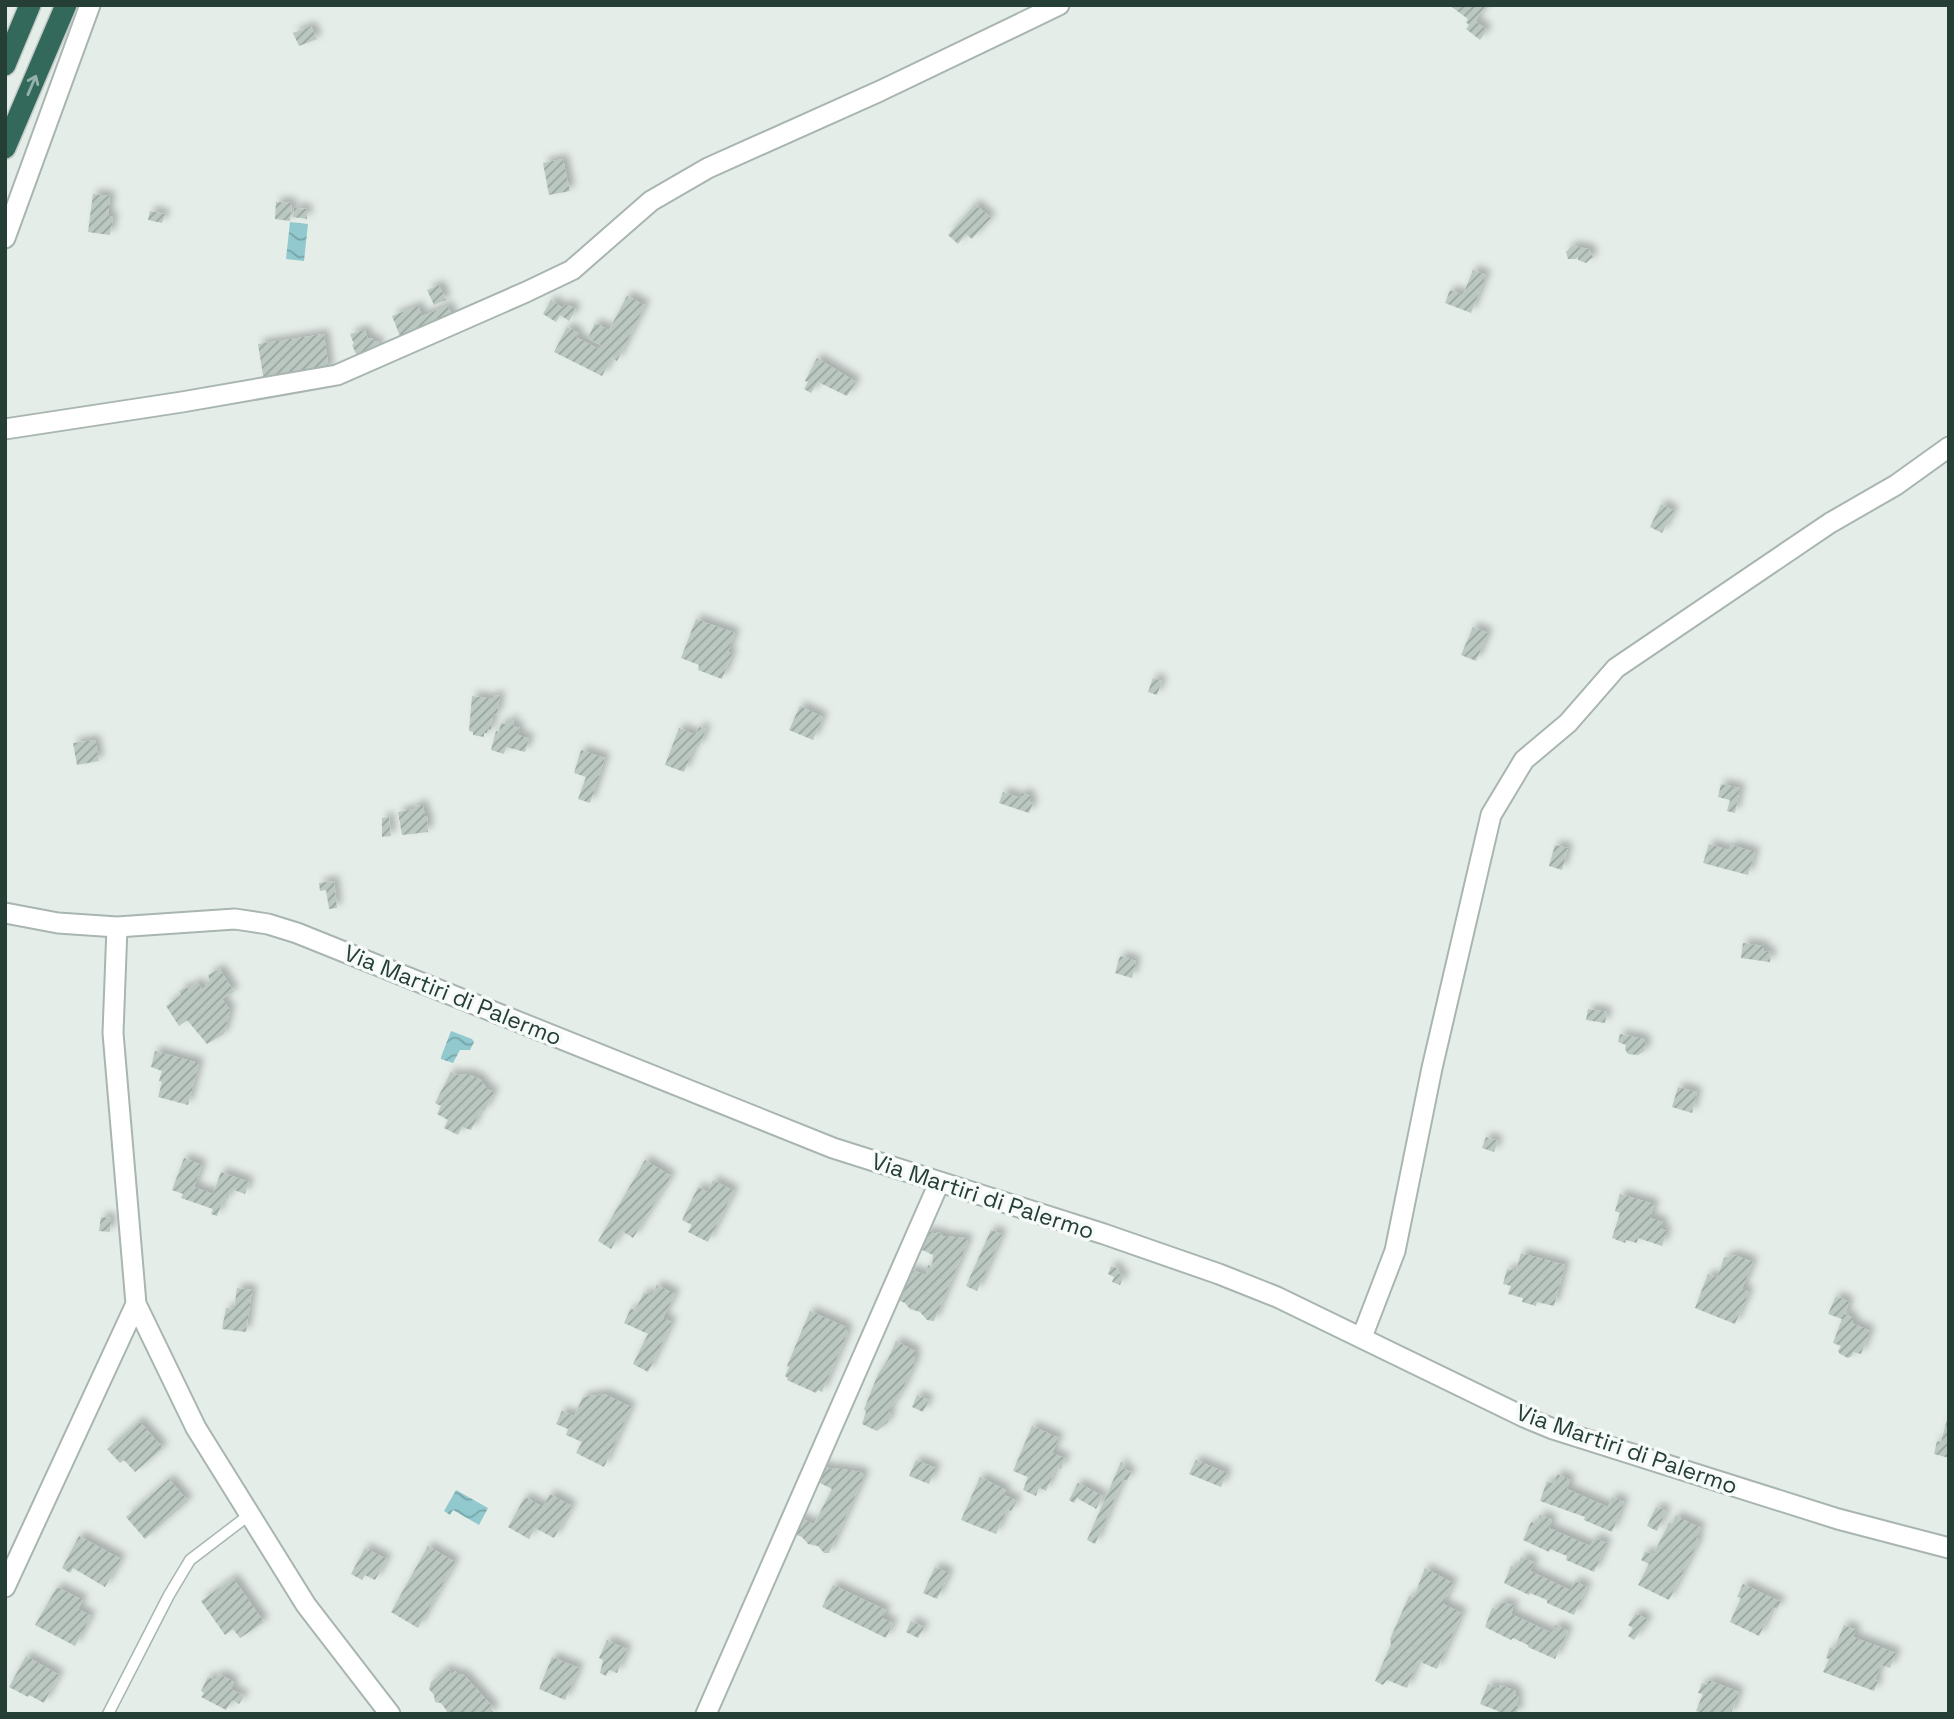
<svg xmlns="http://www.w3.org/2000/svg" width="1954" height="1719" font-family="'Space Grotesk',sans-serif">
  <style>
    .water { fill: url(#water-waves) }
    .building { fill: url(#building-hatch); filter: url(#shadow) }
    .lines { fill: none; stroke-linecap: round; stroke-linejoin: round }
    .lane-casing { stroke: #a8b5b0; stroke-width: 13 }
    .street-casing { stroke: #a8b5b0; stroke-width: 23 }
    .highway-casing { stroke: #c2c9c7; stroke-width: 24 }
    .lane { stroke: #fff; stroke-width: 10 }
    .street { stroke: #fff; stroke-width: 19 }
    .highway { stroke: #33695a; stroke-width: 21 }
    .oneway { stroke: #94b2a9 }
    .labels { text-anchor: middle; stroke-width: 7; stroke-linejoin: round; paint-order: stroke }
    .street-label { font-size: 23px; fill: #253e36; stroke: #f6faf8 }
  </style>
  <defs>
    <pattern id="water-waves" width="16" height="10" patternUnits="userSpaceOnUse" patternTransform="scale(1.75)"><rect width="16" height="10" fill="#92c9ce"/><path d="M0 5q4-4 8 0t8 0" fill="none" stroke="#77a5a8"/></pattern>
    <pattern id="building-hatch" width="6" height="6" patternUnits="userSpaceOnUse" patternTransform="scale(1.75)"><rect width="6" height="6" fill="#bbc8c2"/><path d="M-1 1l2-2M0 6l6-6M5 7l2-2" fill="none" stroke="#98a49e"/></pattern>
    <filter id="shadow"><feDropShadow dx="5" dy="-5" stdDeviation="3.5" flood-color="#0004"/></filter>
  </defs>
  <rect width="100%" height="100%" fill="#e5ede9"/>
  <path class="water" d="M 290,222 L 308,224 L 304,261 L 286,259 Z
    M 451,1031 L 472,1039 L 474,1042 L 470,1050 L 460,1050 L 453,1063 L 441,1059 L 441,1057 Z
    M 456,1490 L 488,1508 L 479,1525 L 453,1510 L 450,1515 L 444,1511 Z"/>
  <path class="building" d="M 1449,5 L 1486,5 L 1475,21 L 1487,30 L 1480,40 L 1466,29 L 1469,25 L 1466,22 L 1468,19 Z
    M 311,26 L 317,39 L 299,46 L 293,33 Z
    M 563,159 L 570,191 L 549,195 L 543,163 Z
    M 93,194 L 110,196 L 108,216 L 113,217 L 110,235 L 88,232 Z
    M 276,202 L 292,203 L 290,221 L 275,219 Z
    M 975,204 L 991,218 L 972,239 L 966,234 L 958,244 L 948,235 Z
    M 294,208 L 307,209 L 307,219 L 293,217 Z
    M 150,211 L 165,214 L 162,223 L 148,220 Z
    M 1572,246 L 1589,249 L 1593,257 L 1586,263 L 1578,260 L 1578,257 L 1576,259 L 1568,259 L 1566,252 Z
    M 1473,270 L 1486,275 L 1471,313 L 1445,303 L 1450,290 L 1463,295 Z
    M 439,285 L 446,300 L 434,305 L 427,290 Z
    M 627,296 L 645,305 L 617,361 L 612,358 L 602,376 L 554,352 L 567,327 L 579,333 L 576,337 L 599,349 L 601,345 L 588,338 L 595,323 L 609,330 Z
    M 551,300 L 563,308 L 566,304 L 576,309 L 569,321 L 560,315 L 556,322 L 543,314 Z
    M 418,306 L 422,316 L 448,306 L 454,320 L 402,341 L 392,316 Z
    M 365,330 L 368,339 L 372,338 L 374,342 L 379,341 L 378,352 L 359,360 L 352,345 L 354,344 L 350,334 Z
    M 324,334 L 329,371 L 264,381 L 258,344 Z
    M 817,358 L 856,382 L 847,396 L 818,382 L 811,393 L 804,389 L 808,382 L 805,381 Z
    M 1661,504 L 1674,511 L 1662,533 L 1650,527 Z
    M 696,619 L 735,633 L 728,652 L 732,654 L 722,679 L 698,670 L 699,665 L 681,658 Z
    M 1473,627 L 1488,633 L 1476,661 L 1461,655 Z
    M 1153,678 L 1162,681 L 1157,695 L 1148,692 Z
    M 493,695 L 500,696 L 497,715 L 493,714 L 491,730 L 488,729 L 487,733 L 484,733 L 484,737 L 473,735 L 473,732 L 469,731 L 472,696 L 493,699 Z
    M 800,706 L 823,717 L 813,740 L 789,730 Z
    M 510,719 L 514,721 L 513,726 L 520,728 L 518,735 L 529,738 L 525,752 L 506,747 L 504,754 L 491,750 L 496,731 L 499,732 L 501,723 L 508,725 Z
    M 699,727 L 706,729 L 699,747 L 695,745 L 684,772 L 665,765 L 679,728 L 696,735 Z
    M 95,740 L 99,761 L 77,765 L 73,743 Z
    M 581,750 L 605,758 L 590,803 L 578,799 L 586,777 L 574,773 Z
    M 1721,784 L 1740,788 L 1735,813 L 1727,811 L 1730,800 L 1718,797 Z
    M 1003,792 L 1020,798 L 1022,793 L 1031,796 L 1029,802 L 1033,803 L 1029,813 L 999,803 Z
    M 423,805 L 425,816 L 427,816 L 428,832 L 402,835 L 398,812 L 415,809 L 414,806 Z
    M 389,817 L 391,836 L 382,837 L 382,818 Z
    M 1709,844 L 1729,850 L 1731,845 L 1755,852 L 1748,875 L 1703,863 Z
    M 1555,845 L 1568,848 L 1562,870 L 1549,866 Z
    M 334,881 L 337,908 L 329,909 L 326,890 L 320,891 L 319,883 Z
    M 1743,943 L 1764,946 L 1764,951 L 1771,952 L 1770,962 L 1741,958 Z
    M 1120,956 L 1136,961 L 1132,978 L 1115,973 Z
    M 220,969 L 234,992 L 222,999 L 230,1010 L 224,1034 L 207,1044 L 187,1020 L 179,1026 L 166,1006 L 181,995 L 179,991 L 186,987 L 188,989 L 197,982 L 202,989 L 207,986 L 205,983 L 210,981 L 208,975 Z
    M 1588,1009 L 1607,1012 L 1605,1023 L 1586,1020 Z
    M 1620,1034 L 1644,1039 L 1646,1046 L 1644,1051 L 1638,1055 L 1628,1054 L 1625,1049 L 1626,1045 L 1618,1042 Z
    M 155,1051 L 199,1063 L 188,1105 L 158,1097 L 162,1082 L 159,1081 L 162,1071 L 151,1067 Z
    M 451,1072 L 456,1075 L 468,1074 L 480,1079 L 487,1089 L 494,1092 L 485,1110 L 481,1110 L 471,1130 L 462,1127 L 458,1135 L 444,1128 L 448,1120 L 437,1114 L 441,1106 L 435,1103 Z
    M 1678,1087 L 1697,1092 L 1692,1113 L 1672,1107 Z
    M 1486,1137 L 1498,1141 L 1494,1152 L 1482,1148 Z
    M 184,1158 L 202,1165 L 194,1187 L 213,1194 L 221,1172 L 249,1182 L 245,1194 L 231,1189 L 228,1199 L 224,1198 L 217,1216 L 211,1214 L 213,1209 L 181,1198 L 183,1194 L 172,1190 Z
    M 645,1160 L 671,1176 L 633,1238 L 622,1231 L 611,1249 L 598,1241 Z
    M 713,1180 L 734,1191 L 708,1242 L 688,1232 L 692,1225 L 682,1220 L 698,1187 L 708,1192 Z
    M 1620,1194 L 1654,1204 L 1650,1218 L 1663,1222 L 1661,1229 L 1667,1231 L 1662,1246 L 1638,1238 L 1637,1243 L 1626,1240 L 1625,1243 L 1612,1238 L 1620,1213 L 1615,1211 Z
    M 101,1217 L 111,1218 L 110,1232 L 99,1231 Z
    M 991,1230 L 1002,1234 L 977,1291 L 966,1286 Z
    M 929,1231 L 935,1234 L 938,1232 L 943,1236 L 965,1238 L 968,1241 L 934,1321 L 927,1320 L 920,1312 L 910,1309 L 905,1303 L 895,1299 L 909,1269 L 926,1275 L 928,1265 L 932,1267 L 933,1255 L 918,1248 L 925,1232 Z
    M 1521,1253 L 1565,1265 L 1554,1306 L 1537,1302 L 1536,1306 L 1533,1305 L 1522,1302 L 1523,1298 L 1508,1294 L 1511,1286 L 1503,1284 L 1507,1269 L 1516,1271 Z
    M 1734,1255 L 1753,1262 L 1742,1289 L 1749,1292 L 1735,1324 L 1695,1308 L 1708,1274 L 1717,1278 L 1724,1258 Z
    M 1111,1266 L 1119,1269 L 1118,1273 L 1124,1276 L 1120,1285 L 1112,1282 L 1114,1277 L 1108,1274 Z
    M 657,1285 L 675,1294 L 663,1318 L 672,1322 L 648,1372 L 633,1364 L 648,1334 L 624,1323 L 631,1308 L 635,1311 L 644,1292 L 652,1296 Z
    M 237,1288 L 252,1290 L 246,1332 L 222,1329 L 226,1308 L 234,1309 Z
    M 1836,1296 L 1849,1302 L 1845,1314 L 1853,1318 L 1852,1323 L 1870,1331 L 1861,1354 L 1853,1352 L 1852,1356 L 1848,1358 L 1840,1354 L 1838,1351 L 1841,1346 L 1833,1343 L 1842,1319 L 1828,1314 Z
    M 810,1311 L 846,1327 L 845,1330 L 848,1332 L 822,1392 L 818,1390 L 816,1393 L 787,1380 L 788,1378 L 785,1376 L 789,1367 L 787,1366 Z
    M 896,1341 L 915,1351 L 915,1362 L 902,1390 L 888,1412 L 891,1413 L 888,1422 L 877,1431 L 862,1424 L 866,1412 L 864,1409 L 878,1374 L 888,1359 Z
    M 605,1394 L 631,1407 L 604,1467 L 576,1453 L 582,1442 L 566,1435 L 568,1429 L 556,1424 L 562,1411 L 574,1416 L 583,1397 Z
    M 917,1395 L 929,1400 L 923,1412 L 912,1407 Z
    M 1948,1416 L 1949,1416 L 1949,1458 L 1934,1454 L 1937,1441 L 1941,1442 Z
    M 139,1421 L 163,1448 L 135,1472 L 124,1460 L 120,1463 L 107,1449 Z
    M 1032,1426 L 1059,1438 L 1052,1453 L 1065,1458 L 1061,1469 L 1056,1467 L 1046,1491 L 1039,1487 L 1036,1496 L 1023,1490 L 1028,1477 L 1013,1471 Z
    M 916,1460 L 936,1468 L 929,1484 L 909,1476 Z
    M 1196,1460 L 1227,1473 L 1221,1487 L 1189,1474 Z
    M 1121,1462 L 1125,1464 L 1122,1468 L 1131,1472 L 1127,1481 L 1123,1479 L 1095,1544 L 1087,1540 Z
    M 821,1464 L 830,1469 L 834,1468 L 861,1472 L 864,1476 L 829,1553 L 824,1553 L 818,1546 L 808,1544 L 802,1537 L 792,1533 L 798,1517 L 814,1524 L 832,1489 L 814,1480 Z
    M 1557,1474 L 1570,1480 L 1567,1489 L 1608,1507 L 1612,1497 L 1624,1502 L 1612,1532 L 1584,1520 L 1585,1517 L 1540,1501 L 1547,1481 L 1554,1484 Z
    M 980,1477 L 1006,1490 L 1003,1494 L 1017,1501 L 1011,1511 L 1007,1509 L 996,1534 L 961,1520 Z
    M 169,1479 L 188,1501 L 145,1539 L 126,1517 Z
    M 1078,1483 L 1103,1496 L 1096,1509 L 1077,1498 L 1074,1503 L 1069,1500 Z
    M 550,1494 L 572,1506 L 554,1538 L 535,1528 L 529,1539 L 508,1527 L 525,1497 L 543,1507 Z
    M 1656,1507 L 1666,1511 L 1657,1531 L 1647,1526 Z
    M 1540,1515 L 1552,1520 L 1549,1528 L 1590,1546 L 1595,1538 L 1607,1543 L 1594,1572 L 1566,1560 L 1567,1556 L 1550,1549 L 1549,1552 L 1523,1540 L 1531,1522 L 1537,1524 Z
    M 1676,1516 L 1701,1528 L 1696,1538 L 1699,1540 L 1669,1600 L 1638,1585 L 1649,1564 L 1641,1560 L 1645,1551 L 1653,1555 L 1669,1523 L 1672,1524 Z
    M 79,1536 L 121,1559 L 105,1587 L 73,1568 L 70,1573 L 62,1568 Z
    M 428,1546 L 455,1562 L 418,1628 L 391,1612 Z
    M 365,1548 L 387,1559 L 375,1580 L 365,1575 L 362,1580 L 351,1574 Z
    M 1521,1557 L 1534,1562 L 1530,1571 L 1570,1590 L 1575,1581 L 1587,1587 L 1574,1615 L 1547,1603 L 1547,1600 L 1530,1593 L 1529,1595 L 1504,1583 L 1511,1566 L 1517,1568 Z
    M 935,1567 L 949,1573 L 937,1599 L 923,1593 Z
    M 1425,1568 L 1453,1583 L 1443,1604 L 1462,1613 L 1437,1669 L 1418,1661 L 1407,1688 L 1387,1680 L 1383,1685 L 1375,1681 L 1391,1644 L 1390,1639 L 1409,1596 L 1414,1597 Z
    M 233,1578 L 264,1622 L 240,1638 L 233,1629 L 225,1635 L 201,1601 Z
    M 1743,1584 L 1781,1602 L 1777,1609 L 1773,1607 L 1759,1636 L 1730,1622 L 1741,1598 L 1737,1597 Z
    M 833,1585 L 886,1610 L 882,1618 L 893,1623 L 886,1638 L 822,1607 Z
    M 57,1587 L 83,1600 L 78,1609 L 91,1616 L 75,1646 L 35,1625 Z
    M 1500,1602 L 1514,1605 L 1511,1614 L 1552,1633 L 1556,1625 L 1568,1631 L 1555,1659 L 1528,1647 L 1528,1645 L 1513,1638 L 1511,1640 L 1485,1627 L 1492,1608 L 1497,1609 Z
    M 1636,1613 L 1648,1620 L 1634,1640 L 1628,1636 L 1633,1628 L 1628,1625 Z
    M 911,1621 L 924,1627 L 918,1638 L 906,1632 Z
    M 1844,1625 L 1856,1630 L 1853,1637 L 1896,1653 L 1890,1668 L 1881,1665 L 1875,1680 L 1878,1681 L 1874,1691 L 1823,1672 L 1829,1659 L 1826,1658 L 1830,1647 L 1834,1649 Z
    M 607,1640 L 627,1649 L 617,1673 L 609,1670 L 606,1676 L 600,1673 L 603,1660 L 599,1658 Z
    M 26,1656 L 59,1675 L 44,1703 L 29,1695 L 28,1697 L 9,1687 Z
    M 552,1657 L 579,1668 L 565,1700 L 539,1689 Z
    M 447,1668 L 452,1674 L 455,1671 L 459,1675 L 463,1674 L 493,1707 L 492,1710 L 494,1714 L 446,1714 L 447,1711 L 441,1703 L 435,1702 L 434,1695 L 429,1689 L 431,1682 Z
    M 219,1674 L 234,1682 L 231,1689 L 244,1696 L 239,1704 L 232,1700 L 226,1710 L 201,1697 L 204,1693 L 201,1691 L 208,1677 L 215,1680 Z
    M 1709,1680 L 1739,1692 L 1731,1714 L 1705,1714 L 1696,1711 L 1703,1694 L 1698,1693 L 1702,1683 L 1707,1685 Z
    M 1488,1684 L 1499,1689 L 1500,1685 L 1516,1691 L 1515,1695 L 1519,1697 L 1516,1705 L 1519,1707 L 1516,1714 L 1497,1714 L 1498,1711 L 1480,1704 Z"/>
  <g class="lines">
    <defs>
      <path id="lane" d="M 108,1714 L 169,1595 L 190,1560 L 249,1515"/>
      <path id="street" d="M 5,238 L 90,5
        M 5,429 L 182,402 L 337,375 L 526,292 L 572,270 L 651,201 L 708,168 L 880,91 L 1059,5
        M 5,913 L 58,923 L 117,927 L 235,919 L 268,924 L 297,933 L 833,1148 L 1104,1234 L 1219,1274 L 1277,1297 L 1524,1417 L 1553,1429 L 1838,1519 L 1949,1548
        M 136,1304 L 196,1428 L 306,1605 L 390,1714
        M 1362,1337 L 1395,1251 L 1432,1068 L 1491,815 L 1524,760 L 1568,723 L 1616,668 L 1830,523 L 1896,485 L 1949,447
        M 5,1587 L 136,1304 L 113,1033 L 117,927
        M 706,1714 L 939,1183"/>
      <path id="highway" d="M 5,65 L 30,5
        M 5,148 L 66,5"/>
    </defs>
    <use href="#lane" class="lane-casing"/>
    <use href="#street" class="street-casing"/>
    <use href="#highway" class="highway-casing"/>
    <use href="#lane" class="lane"/>
    <use href="#street" class="street"/>
    <use href="#highway" class="highway"/>
  </g>
  <defs><path id="oneway-shaft" d="M-6 0H5M1.5-3L5.5 0L1.5 3" fill="none" stroke-width="1.6" stroke-linecap="round" stroke-linejoin="round" transform="scale(1.75)"/></defs>
  <use class="oneway" href="#oneway-shaft" transform="translate(32 85) rotate(-67)"/>
  <g class="labels">
    <g class="street-label">
      <text transform="translate(453 995) rotate(22)" y="8">Via Martiri di Palermo</text>
      <text transform="translate(983 1196) rotate(18)" y="8">Via Martiri di Palermo</text>
      <text transform="translate(1627 1449) rotate(19)" y="8">Via Martiri di Palermo</text>
    </g>
  </g>
  <rect width="1954" height="1719" fill="none" stroke="#253e36" stroke-width="14"/>
</svg>
